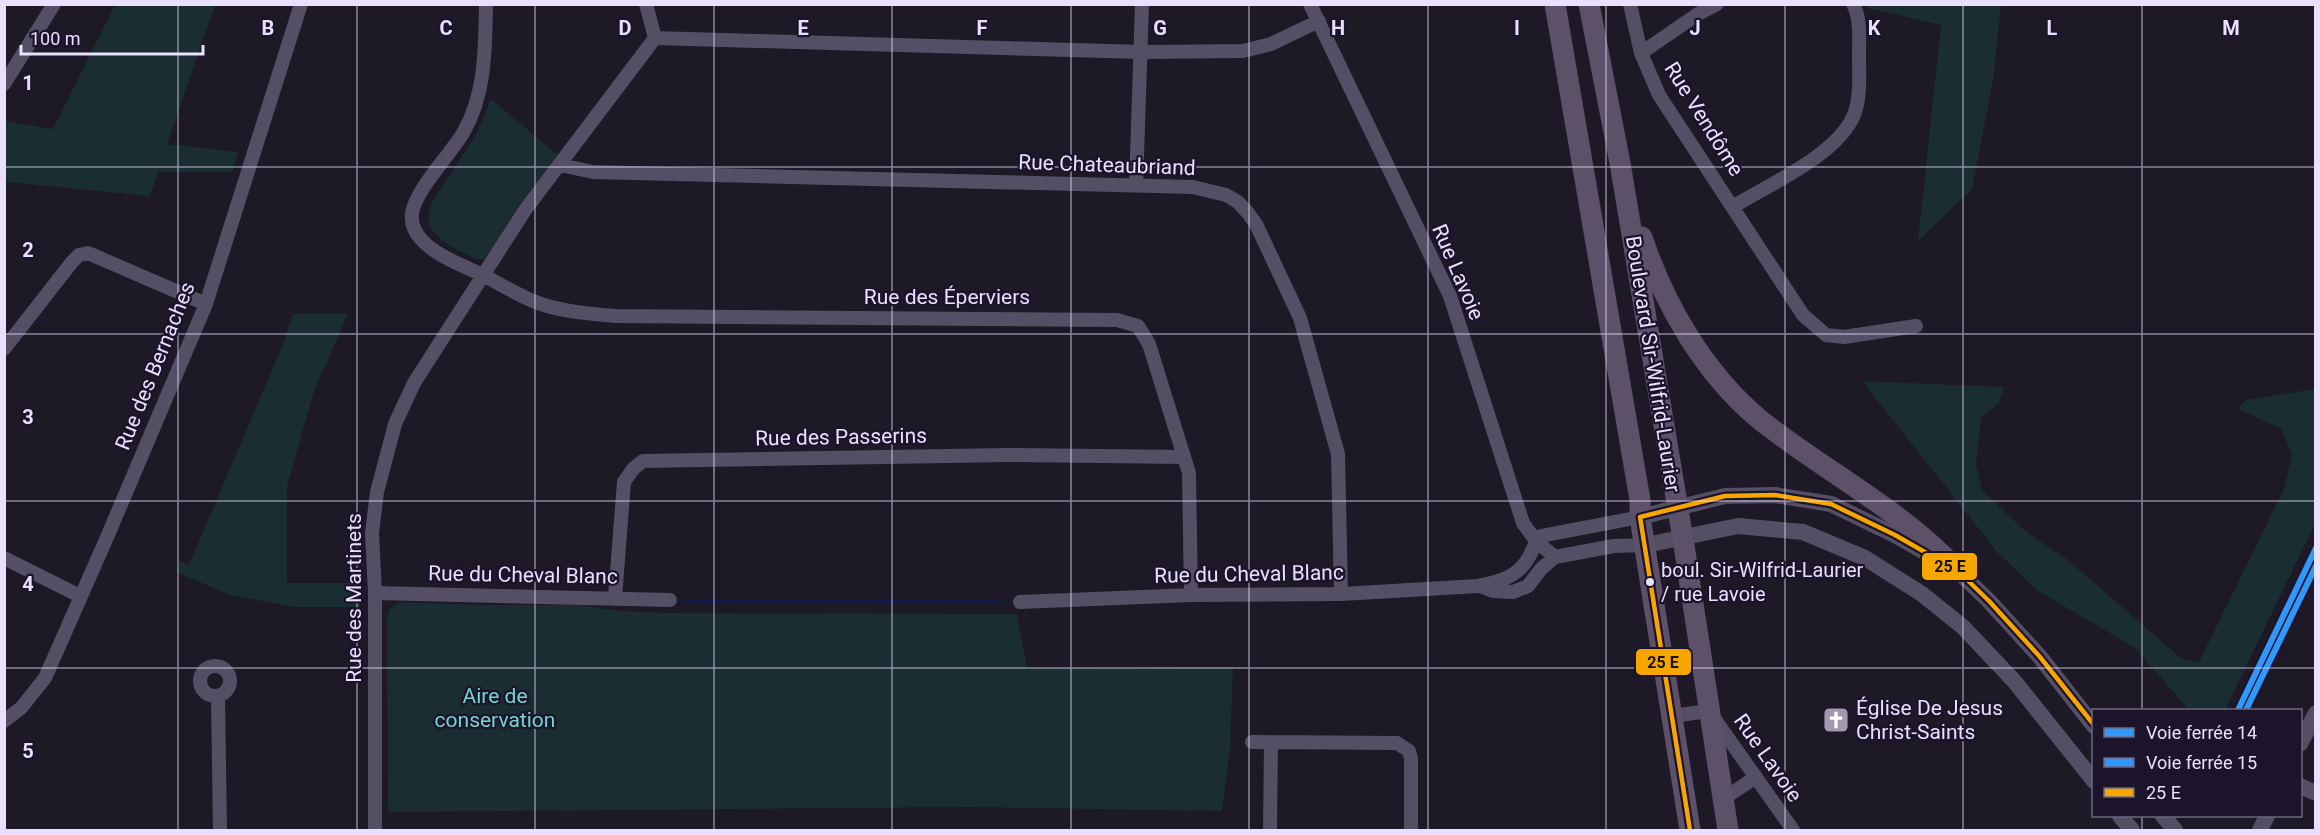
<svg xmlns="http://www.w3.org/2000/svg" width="2320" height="835" font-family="Roboto,sans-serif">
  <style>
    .green { fill: #192d32 }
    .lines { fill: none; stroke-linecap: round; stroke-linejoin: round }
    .stream { stroke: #121b44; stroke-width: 4 }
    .minor { stroke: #544f65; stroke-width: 14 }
    .tertiary { stroke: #544f65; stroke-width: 16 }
    .primary { stroke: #5d5069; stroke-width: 21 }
    .bus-1-casing { stroke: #1c142b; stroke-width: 9 }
    .bus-1 { stroke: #f7a600; stroke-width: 4.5 }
    .rail-1-casing { stroke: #1c142b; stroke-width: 10 }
    .rail-2-casing { stroke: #1c142b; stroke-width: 10 }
    .rail-1 { stroke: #3098fc; stroke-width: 6 }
    .rail-2 { stroke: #3098fc; stroke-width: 6 }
    .grid { fill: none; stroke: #e8e0fc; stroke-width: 1.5; stroke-opacity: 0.55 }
    .bus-dot { fill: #e8e0fc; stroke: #1c142b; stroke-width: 2 }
    .labels { text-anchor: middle; stroke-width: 4.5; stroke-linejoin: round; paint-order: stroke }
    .bus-label { font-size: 20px; fill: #e8e0fc; stroke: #1c142b; text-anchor: start }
    .street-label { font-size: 21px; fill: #e8e0fc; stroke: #1c142b }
    .park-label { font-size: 21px; fill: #71d7cf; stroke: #1c142b }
    .poi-label { font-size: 21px; fill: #e8e0fc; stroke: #1c142b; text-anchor: start }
    .grid-label { font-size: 20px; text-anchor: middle; font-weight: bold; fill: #e8e0fc; stroke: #1c142b; stroke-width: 4.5; stroke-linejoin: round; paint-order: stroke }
    .line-badge { stroke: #1c142b; stroke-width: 2 }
    .pale-badge-label { font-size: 16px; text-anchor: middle; font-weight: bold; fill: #111 }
  </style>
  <rect width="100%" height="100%" fill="#1d1926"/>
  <path class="green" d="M 115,5 L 215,5 L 167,144 L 238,152 L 232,172 L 158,172 L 150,196 L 5,182 L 5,121 L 53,129 Z
    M 1864,5 L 2001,5 L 1993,81 L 1972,189 L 1918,241 L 1941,25 L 1868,8 Z
    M 491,99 L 558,155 L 517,208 L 486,258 L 481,260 C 466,257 434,239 429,224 C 427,216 430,207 433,200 L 477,133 Z
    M 293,314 L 348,314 L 314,391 L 287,487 L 287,583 L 359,583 L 360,607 L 295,607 L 230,595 L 176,572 L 180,561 L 189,565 L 285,339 Z
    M 1862,381 L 2004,387 L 1999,403 L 1981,417 L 1976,465 L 1982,490 L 2025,531 L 2068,560 L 2182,659 L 2199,662 L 2284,489 L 2292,454 L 2281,429 L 2238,409 L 2246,400 L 2315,389 L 2315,524 L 2225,710 L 2189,710 L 2134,647 L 2038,591 L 1998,553 Z
    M 400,602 L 474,605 L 580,605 L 620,611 L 667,613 L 1017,614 L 1027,668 L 1233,667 L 1230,750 L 1222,811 L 970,807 L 388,812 L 387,617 L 389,610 Z"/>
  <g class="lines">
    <path class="stream" d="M 684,601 L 1000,602
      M 1781,829 L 1782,830"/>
    <path class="minor" d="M 486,4 C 485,48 486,94 463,133 C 450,155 416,189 412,213 C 411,222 414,231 420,238 C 436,257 465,266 487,277 C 505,287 524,299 544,305 C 567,312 591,314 616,316 L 1117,320 L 1138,326 L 1149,344 L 1189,473 L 1191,595
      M 646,4 L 655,38
      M 1310,4 L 1450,296 L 1523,523 L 1536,541 L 1555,557
      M 1630,4 L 1641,53 L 1659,95 L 1803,315 L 1826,335 L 1844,337 L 1916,326
      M 655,38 L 1142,52 L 1243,51 L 1271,44 L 1319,21
      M 1641,53 L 1698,14 L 1717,4
      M 4,84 L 54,4
      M 560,165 L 593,172 L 1193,187 L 1226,195 L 1238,202 L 1248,213 L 1256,224 L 1300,318 L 1338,454 L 1341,594
      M 1136,186 L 1142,4
      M 1734,206 C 1770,184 1837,155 1854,115 C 1861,97 1859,73 1859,55 C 1859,39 1861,18 1853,4
      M 4,349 L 72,262 L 79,255 L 88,253 L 206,304
      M 4,558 L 80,596
      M 1480,586 L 1493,591 L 1513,592 L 1528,586 L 1541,569 L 1555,557 L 1614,546 L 1646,545
      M 375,593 L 670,600
      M 615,598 L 624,482 L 633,469 L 643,461 L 1009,455 L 1184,457
      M 1020,602 L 1191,595 L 1341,594 L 1478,586 C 1499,582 1518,577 1529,557 C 1533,550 1535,542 1541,536 L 1640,517
      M200 681a15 15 0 1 1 30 0a15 15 0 1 1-30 0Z
      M 218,697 L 220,830
      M 1672,716 L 1709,711 L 1793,830
      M 4,721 L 21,708 L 45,678 L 108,535 L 206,304 L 301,4
      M 1252,742 L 1397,743 L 1409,751 L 1411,758 L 1411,830
      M 1723,799 L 1756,777
      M 375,830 L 375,593 L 372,533 L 377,492 L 395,424 L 414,383 L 525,210 L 655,38
      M 1270,830 L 1271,742"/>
    <path class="tertiary" d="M 1640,517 L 1725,496 L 1775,495 L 1831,504 L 1895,535 L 1958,571 L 1989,601 L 2040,657 L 2094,726
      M 1646,545 L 1738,526 L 1803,532 L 1865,558 L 1922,594 L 1963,627 L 2015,682 L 2094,781
      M 2300,744 L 2316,713
      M 2300,786 L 2316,793
      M 2120,816 L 2132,830
      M 2163,816 L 2175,830
      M 2260,830 L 2267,816"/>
    <path class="primary" d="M 1555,4 L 1640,500 L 1640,517 L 1690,830
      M 1589,4 L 1620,163 L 1683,539 L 1728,830
      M 1642,237 C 1664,304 1704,373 1759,419 C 1824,471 1901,509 1958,571"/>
    <defs>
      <path id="bus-1" d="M 1690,830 L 1640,517 L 1725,496 L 1775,495 L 1831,504 L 1895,535 L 1958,571 L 1989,601 L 2040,657 L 2094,725"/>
    </defs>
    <use href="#bus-1" class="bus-1-casing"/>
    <use href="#bus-1" class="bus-1"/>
    <defs>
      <path id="rail-1" d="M 2238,710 L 2316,548"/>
      <path id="rail-2" d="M 2246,710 L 2316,566"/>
    </defs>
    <use href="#rail-1" class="rail-1-casing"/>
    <use href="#rail-2" class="rail-2-casing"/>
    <use href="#rail-1" class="rail-1"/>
    <use href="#rail-2" class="rail-2"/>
  </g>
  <path class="grid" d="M 178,4 L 178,830M 357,4 L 357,830M 535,4 L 535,830M 714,4 L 714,830M 892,4 L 892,830M 1071,4 L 1071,830M 1249,4 L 1249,830M 1428,4 L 1428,830M 1606,4 L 1606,830M 1785,4 L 1785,830M 1963,4 L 1963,830M 2142,4 L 2142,710M 4,167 L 2316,167M 4,334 L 2316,334M 4,501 L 2316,501M 4,668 L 2316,668M 2142,816 L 2142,830"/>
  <defs>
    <symbol id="church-square" viewBox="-11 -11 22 22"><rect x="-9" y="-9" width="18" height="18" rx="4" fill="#a19ab1" stroke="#1c142b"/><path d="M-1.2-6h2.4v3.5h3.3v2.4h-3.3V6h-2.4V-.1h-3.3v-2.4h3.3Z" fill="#fff"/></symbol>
  </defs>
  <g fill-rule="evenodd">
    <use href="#church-square" x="1821" y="705" width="30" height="30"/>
  </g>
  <circle class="bus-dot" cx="1650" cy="582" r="5"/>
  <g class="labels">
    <g class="bus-label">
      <text x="1661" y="577">boul. Sir-Wilfrid-Laurier<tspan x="1661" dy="24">/ rue Lavoie</tspan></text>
    </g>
    <g class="street-label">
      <text transform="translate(1704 119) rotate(58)" y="7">Rue Vendôme</text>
      <text transform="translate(1107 165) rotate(2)" y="7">Rue Chateaubriand</text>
      <text transform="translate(1458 272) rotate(67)" y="7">Rue Lavoie</text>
      <text x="947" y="304">Rue des Éperviers</text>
      <text transform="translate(1653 364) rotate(81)" y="7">Boulevard Sir-Wilfrid-Laurier</text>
      <text transform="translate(155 366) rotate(-68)" y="7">Rue des Bernaches</text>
      <text transform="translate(841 437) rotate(-1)" y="7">Rue des Passerins</text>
      <text transform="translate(1249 574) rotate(-1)" y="7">Rue du Cheval Blanc</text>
      <text transform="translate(523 575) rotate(1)" y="7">Rue du Cheval Blanc</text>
      <text transform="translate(354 598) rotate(-90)" y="7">Rue des Martinets</text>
      <text transform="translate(1768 758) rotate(55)" y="7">Rue Lavoie</text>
    </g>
    <g class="park-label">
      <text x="495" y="703">Aire de<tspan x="495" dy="24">conservation</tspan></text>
    </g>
    <g class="poi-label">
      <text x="1856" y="715">Église De Jesus<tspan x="1856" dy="24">Christ-Saints</tspan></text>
    </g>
  </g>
  <g class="grid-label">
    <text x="268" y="35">B</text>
    <text x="446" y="35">C</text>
    <text x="625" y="35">D</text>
    <text x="803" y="35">E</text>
    <text x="982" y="35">F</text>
    <text x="1160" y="35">G</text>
    <text x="1338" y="35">H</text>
    <text x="1517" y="35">I</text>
    <text x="1695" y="35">J</text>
    <text x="1874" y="35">K</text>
    <text x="2052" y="35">L</text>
    <text x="2231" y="35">M</text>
    <text x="28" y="90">1</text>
    <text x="28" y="257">2</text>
    <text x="28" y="424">3</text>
    <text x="28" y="591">4</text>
    <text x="28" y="758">5</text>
  </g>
  <g class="line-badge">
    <rect x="1921" y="552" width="57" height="29" rx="6" fill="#f7a600"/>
    <rect x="1635" y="648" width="57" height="28" rx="6" fill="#f7a600"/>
  </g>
  <g class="pale-badge-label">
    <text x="1950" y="572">25 E</text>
    <text x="1663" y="668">25 E</text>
  </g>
  <rect width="2320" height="835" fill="none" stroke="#e8e0fc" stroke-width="12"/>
  <rect x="2092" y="709" width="210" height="108" fill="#1c142b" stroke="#6e667f" stroke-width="1.5"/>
  <rect x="2104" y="728" width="30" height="9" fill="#3098fc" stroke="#6e667f" stroke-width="1.5"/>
  <text x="2146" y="739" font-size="18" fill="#e8e0fc">Voie ferrée 14</text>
  <rect x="2104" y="758" width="30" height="9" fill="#3098fc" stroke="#6e667f" stroke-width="1.5"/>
  <text x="2146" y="769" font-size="18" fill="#e8e0fc">Voie ferrée 15</text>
  <rect x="2104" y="788" width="30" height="9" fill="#f7a600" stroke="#6e667f" stroke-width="1.5"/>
  <text x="2146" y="799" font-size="18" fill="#e8e0fc">25 E</text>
  <path d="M21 45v9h182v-9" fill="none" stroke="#e8e0fc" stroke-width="3"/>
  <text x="30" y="45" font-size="18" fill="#e8e0fc" stroke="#1c142b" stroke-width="4.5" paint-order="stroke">100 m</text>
</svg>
